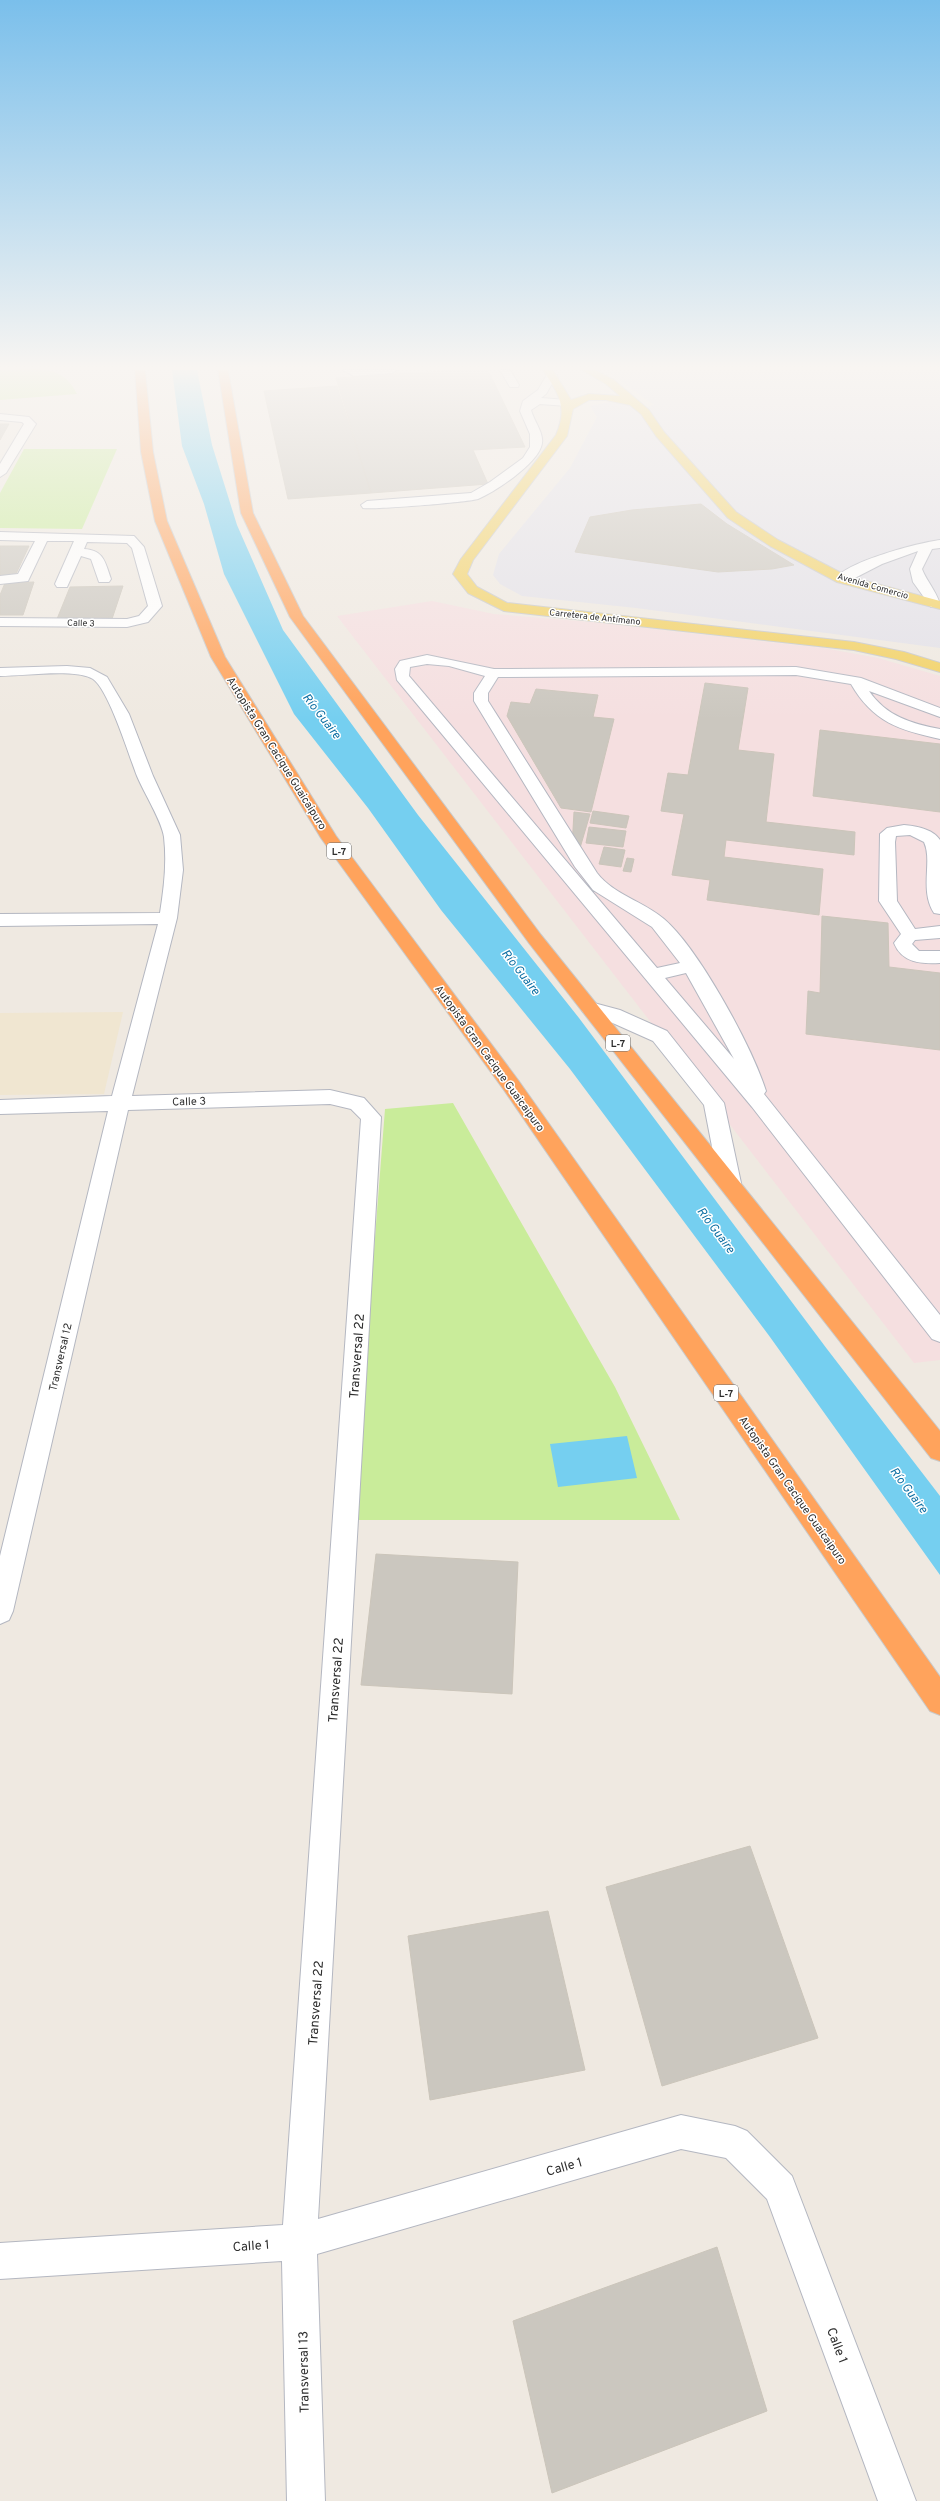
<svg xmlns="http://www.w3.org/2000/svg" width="940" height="2501" font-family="Overpass,sans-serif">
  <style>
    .industrial { fill: #e3e1e8 }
    .education { fill: #f0e6d1 }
    .medical { fill: #f5dfe0 }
    .pitch { fill: #c9ec9a }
    .water { fill: #75cff0 }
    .building { fill: #cbc7bf; stroke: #cbc5ba }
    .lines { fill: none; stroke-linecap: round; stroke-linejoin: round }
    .minor-casing { stroke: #b4b7c1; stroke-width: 2 }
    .major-casing { stroke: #c9c9c9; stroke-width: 2 }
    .highway-casing { stroke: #c9c9c9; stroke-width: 2 }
    .minor { fill: #fff; fill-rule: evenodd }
    .major { fill: #f2d163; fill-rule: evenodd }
    .highway { fill: #ffa35c; fill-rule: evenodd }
    .labels { text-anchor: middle; stroke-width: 3; stroke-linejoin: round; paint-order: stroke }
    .far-street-label { font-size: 9px; fill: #2e2e2e; stroke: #fff }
    .shield { fill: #fff; stroke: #6d6d6d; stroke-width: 1 }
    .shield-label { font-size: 10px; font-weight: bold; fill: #2e2e2e }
    .street-label { font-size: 11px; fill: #2e2e2e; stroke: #fff }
    .water-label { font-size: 12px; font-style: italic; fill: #0d6fa3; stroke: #fff }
    .near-street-label { font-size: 13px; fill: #2e2e2e; stroke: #fff }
  </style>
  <rect width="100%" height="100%" fill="#efe9e1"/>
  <path class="industrial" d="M 605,370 L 940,370 L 940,648 L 636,608 L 522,596 L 500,584 L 493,575 L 499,554 L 570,468 L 597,417 L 590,406 L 610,402 L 626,403 L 640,409 L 654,405 Z"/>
  <path class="education" d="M 123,1012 L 104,1094 L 0,1095 L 0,1013 Z"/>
  <path class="medical" d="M 432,601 L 494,614 L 591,622 L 823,648 L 878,658 L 940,676 L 940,1360 L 914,1363 L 337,616 Z"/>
  <path class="pitch" d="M 0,370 C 30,370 62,361 77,394 L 0,400 Z
    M 24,449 L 117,449 L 82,529 L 0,528 L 0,493 Z
    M 453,1103 L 615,1387 L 680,1520 L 353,1520 L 385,1109 Z"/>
  <path class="water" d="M 172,370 L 197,370 L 212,445 L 237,525 L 283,630 L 418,815 L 579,1018 L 827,1349 L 940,1496 L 940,1575 L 770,1337 L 570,1069 L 441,910 L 368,808 L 294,714 L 224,574 L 204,504 L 182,446 Z
    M 627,1436 L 637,1478 L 558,1487 L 550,1444 Z"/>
  <path class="building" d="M 460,370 L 488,370 L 525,447 L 473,450 L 488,484 L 371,493 L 336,378 Z
    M 337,386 L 371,493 L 288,499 L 264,391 Z
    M 0,424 L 9,424 L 0,440 Z
    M 701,504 L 727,524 L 794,565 L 772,569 L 718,572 L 575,552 L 590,517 L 632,510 Z
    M 0,546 L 29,546 L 15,576 L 0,576 Z
    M 34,582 L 23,615 L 0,615 L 0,595 L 5,583 Z
    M 123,586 L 112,619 L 57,619 L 70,587 Z
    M 705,683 L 748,688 L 738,750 L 774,754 L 766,822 L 855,832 L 854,855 L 726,840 L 724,857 L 823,869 L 819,915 L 707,900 L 710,880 L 672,875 L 684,814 L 661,811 L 668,773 L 688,775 Z
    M 536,689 L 598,695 L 593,717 L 614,719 L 591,812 L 561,808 L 507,716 L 511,702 L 530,704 Z
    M 820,730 L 940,744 L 940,812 L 813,796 Z
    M 593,811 L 629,816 L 626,828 L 590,823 Z
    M 574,812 L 590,814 L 580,848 L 572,847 Z
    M 589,827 L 626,831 L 623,847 L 586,843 Z
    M 604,847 L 625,850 L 621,867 L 599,864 Z
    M 627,858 L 634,859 L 631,872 L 623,871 Z
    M 822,916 L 888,923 L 889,967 L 940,973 L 940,1050 L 806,1034 L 808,991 L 820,993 Z
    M 376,1554 L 518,1562 L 512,1694 L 361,1685 Z
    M 750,1846 L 818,2038 L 662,2086 L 606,1887 Z
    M 548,1911 L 585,2070 L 430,2100 L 408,1936 Z
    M 717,2247 L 767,2411 L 552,2493 L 513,2321 Z"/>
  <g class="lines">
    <defs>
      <path id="minor" d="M 343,370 L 397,370 L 392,373 L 354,376 Z
        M 500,370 L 510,370 L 519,385 L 518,387 L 510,387 Z
        M 552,372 L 557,375 L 546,394 L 541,398 L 567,400 L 572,403 L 567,406 L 540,404 L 531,410 C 534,422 546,435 541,447 C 535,465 495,492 478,499 C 469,502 372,510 363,508 L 361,505 L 367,501 L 471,493 L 490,482 L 523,458 L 530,447 L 530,434 L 520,411 L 523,401 L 538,390 L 548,373 Z
        M 0,414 L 29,417 L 36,424 L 6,473 L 0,477 L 0,464 L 24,424 L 22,422 L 0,420 Z
        M 0,532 L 134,536 L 144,547 L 162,606 L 148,622 L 127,627 L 0,626 L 0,618 L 127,619 L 139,616 L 148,606 L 132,548 L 127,543 L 87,542 L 84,549 C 104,550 105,562 111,579 L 109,582 L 99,582 L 91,559 L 81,556 L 67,587 L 57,587 L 55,584 L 74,541 L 47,541 L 28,581 L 0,584 L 0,576 L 18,574 L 35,541 L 0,540 Z
        M 940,540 L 940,548 L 932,549 L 922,569 C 927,582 940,596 940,607 L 931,607 L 913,582 L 910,569 L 918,551 L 882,564 L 847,582 L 842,583 L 835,579 C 848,561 918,543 940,540 Z
        M 427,655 L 494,669 L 796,667 L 861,678 L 940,708 L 940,717 L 869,691 C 886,716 912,724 940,729 L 940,739 C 899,730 873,722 851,684 L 796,675 L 498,677 L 488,693 L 488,701 L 597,873 C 614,895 643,901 664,919 C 699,949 752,1047 766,1091 L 764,1094 L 940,1315 L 940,1342 L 932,1339 L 752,1107 L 397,680 L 395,669 L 400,661 ZM 427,664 L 449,666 L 485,676 L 474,693 L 474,701 L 575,867 L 593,890 L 652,927 L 680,963 L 657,968 L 409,676 L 410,667 ZM 686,973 L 734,1059 L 665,978 Z
        M 67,666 L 90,668 L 107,677 L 129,714 L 153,776 L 180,835 L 183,870 L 177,918 L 132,1096 L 330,1090 L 364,1098 L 381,1117 L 318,2219 L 681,2115 L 735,2126 L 747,2131 L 792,2176 L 916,2501 L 878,2501 L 767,2199 L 726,2158 L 681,2149 L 317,2254 L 325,2501 L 287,2501 L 282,2261 L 0,2279 L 0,2243 L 283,2225 L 361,1119 L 351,1109 L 330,1104 L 128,1110 L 13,1611 L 9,1620 L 0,1624 L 0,1556 L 108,1111 L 0,1114 L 0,1100 L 112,1096 L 158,924 L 0,926 L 0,914 L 160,913 C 164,887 167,863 164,837 C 162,821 144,793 137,776 C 129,756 109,690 93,679 C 76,668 22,676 0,676 L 0,668 Z
        M 904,825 C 916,826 933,829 940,840 L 940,914 L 934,913 C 919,890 933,861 924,842 L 910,835 L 896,836 L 895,842 L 897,901 L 915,929 L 940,926 L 940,938 L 915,940 L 912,944 L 919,951 L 940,951 L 940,963 C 921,964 902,963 894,943 L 901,934 L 879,901 L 880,834 L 887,828 Z
        M 590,1002 L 620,1010 L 667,1031 L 724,1103 L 741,1183 L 737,1189 L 730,1191 L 723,1189 L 719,1183 L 704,1105 L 653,1041 L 606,1020 L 583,1012 L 581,1008 L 583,1004 Z"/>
      <path id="major" d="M 543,370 L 553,370 L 571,400 L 589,394 L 620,396 L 606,384 L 582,370 L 595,370 L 614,380 L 649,410 L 664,432 L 736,512 L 778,540 L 847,576 L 940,601 L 940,609 L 837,582 L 770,546 L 728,518 L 656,436 L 641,414 L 630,405 L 606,400 L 589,400 L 573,409 L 567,436 L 473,560 L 467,574 L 477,587 L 507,603 L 854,642 L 904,652 L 940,663 L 940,672 L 896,659 L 854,650 L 504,611 L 468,593 L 453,574 L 461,559 L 556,435 C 568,407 559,394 543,370 Z"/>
      <path id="highway" d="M 135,370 L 145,370 L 153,452 L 167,521 L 225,657 L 336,836 L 518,1080 L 940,1677 L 940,1715 L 930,1711 L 504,1090 L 321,838 L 211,657 L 155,521 L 141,452 Z
        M 218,370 L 228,370 L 253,513 L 303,616 L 541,935 L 940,1431 L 940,1461 L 931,1458 L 529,943 L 290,617 L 241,513 Z"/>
    </defs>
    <use href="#minor" class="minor-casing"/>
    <use href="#major" class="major-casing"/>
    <use href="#highway" class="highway-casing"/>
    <use href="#minor" class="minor"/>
    <use href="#major" class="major"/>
    <use href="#highway" class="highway"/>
  </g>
  <linearGradient id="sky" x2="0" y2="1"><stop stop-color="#7abfeb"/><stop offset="0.51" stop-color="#f8f5f2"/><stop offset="1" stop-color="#f8f5f2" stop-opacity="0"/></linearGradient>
  <rect width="940" height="720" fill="url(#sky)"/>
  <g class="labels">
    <g class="far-street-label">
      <text transform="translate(873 586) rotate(16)" y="3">Avenida Comercio</text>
      <text transform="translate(595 617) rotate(6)" y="3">Carretera de Antímano</text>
      <text transform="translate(81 623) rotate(1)" y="3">Calle 3</text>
    </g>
    <g class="shield">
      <rect x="327" y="843" width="24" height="16" rx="3"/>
      <rect x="606" y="1035" width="24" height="16" rx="3"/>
      <rect x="714" y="1385" width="24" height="16" rx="3"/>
    </g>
    <g class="shield-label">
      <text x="339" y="855">L-7</text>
      <text x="618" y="1047">L-7</text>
      <text x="726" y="1397">L-7</text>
    </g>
    <g class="street-label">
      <text transform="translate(277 753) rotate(58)" y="4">Autopista Gran Cacique Guaicaipuro</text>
      <text transform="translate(490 1058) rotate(54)" y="4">Autopista Gran Cacique Guaicaipuro</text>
      <text transform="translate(189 1101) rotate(-2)" y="4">Calle 3</text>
      <text transform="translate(60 1357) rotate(-77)" y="4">Transversal 12</text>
      <text transform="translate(793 1490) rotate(55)" y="4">Autopista Gran Cacique Guaicaipuro</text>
    </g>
    <g class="water-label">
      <text transform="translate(322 716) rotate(52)" y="4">Río Guaire</text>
      <text transform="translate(521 972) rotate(52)" y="4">Río Guaire</text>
      <text transform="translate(716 1230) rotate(53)" y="4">Río Guaire</text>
      <text transform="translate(909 1490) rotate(53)" y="4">Río Guaire</text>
    </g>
    <g class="near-street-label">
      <text transform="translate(356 1356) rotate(-86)" y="5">Transversal 22</text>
      <text transform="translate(335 1680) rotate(-86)" y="5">Transversal 22</text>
      <text transform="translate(315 2003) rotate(-86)" y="5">Transversal 22</text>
      <text transform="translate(564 2166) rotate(-16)" y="5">Calle 1</text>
      <text transform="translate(251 2245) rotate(-4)" y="5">Calle 1</text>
      <text transform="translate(838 2345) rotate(69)" y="5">Calle 1</text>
      <text transform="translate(303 2372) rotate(-91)" y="5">Transversal 13</text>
    </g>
  </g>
</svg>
